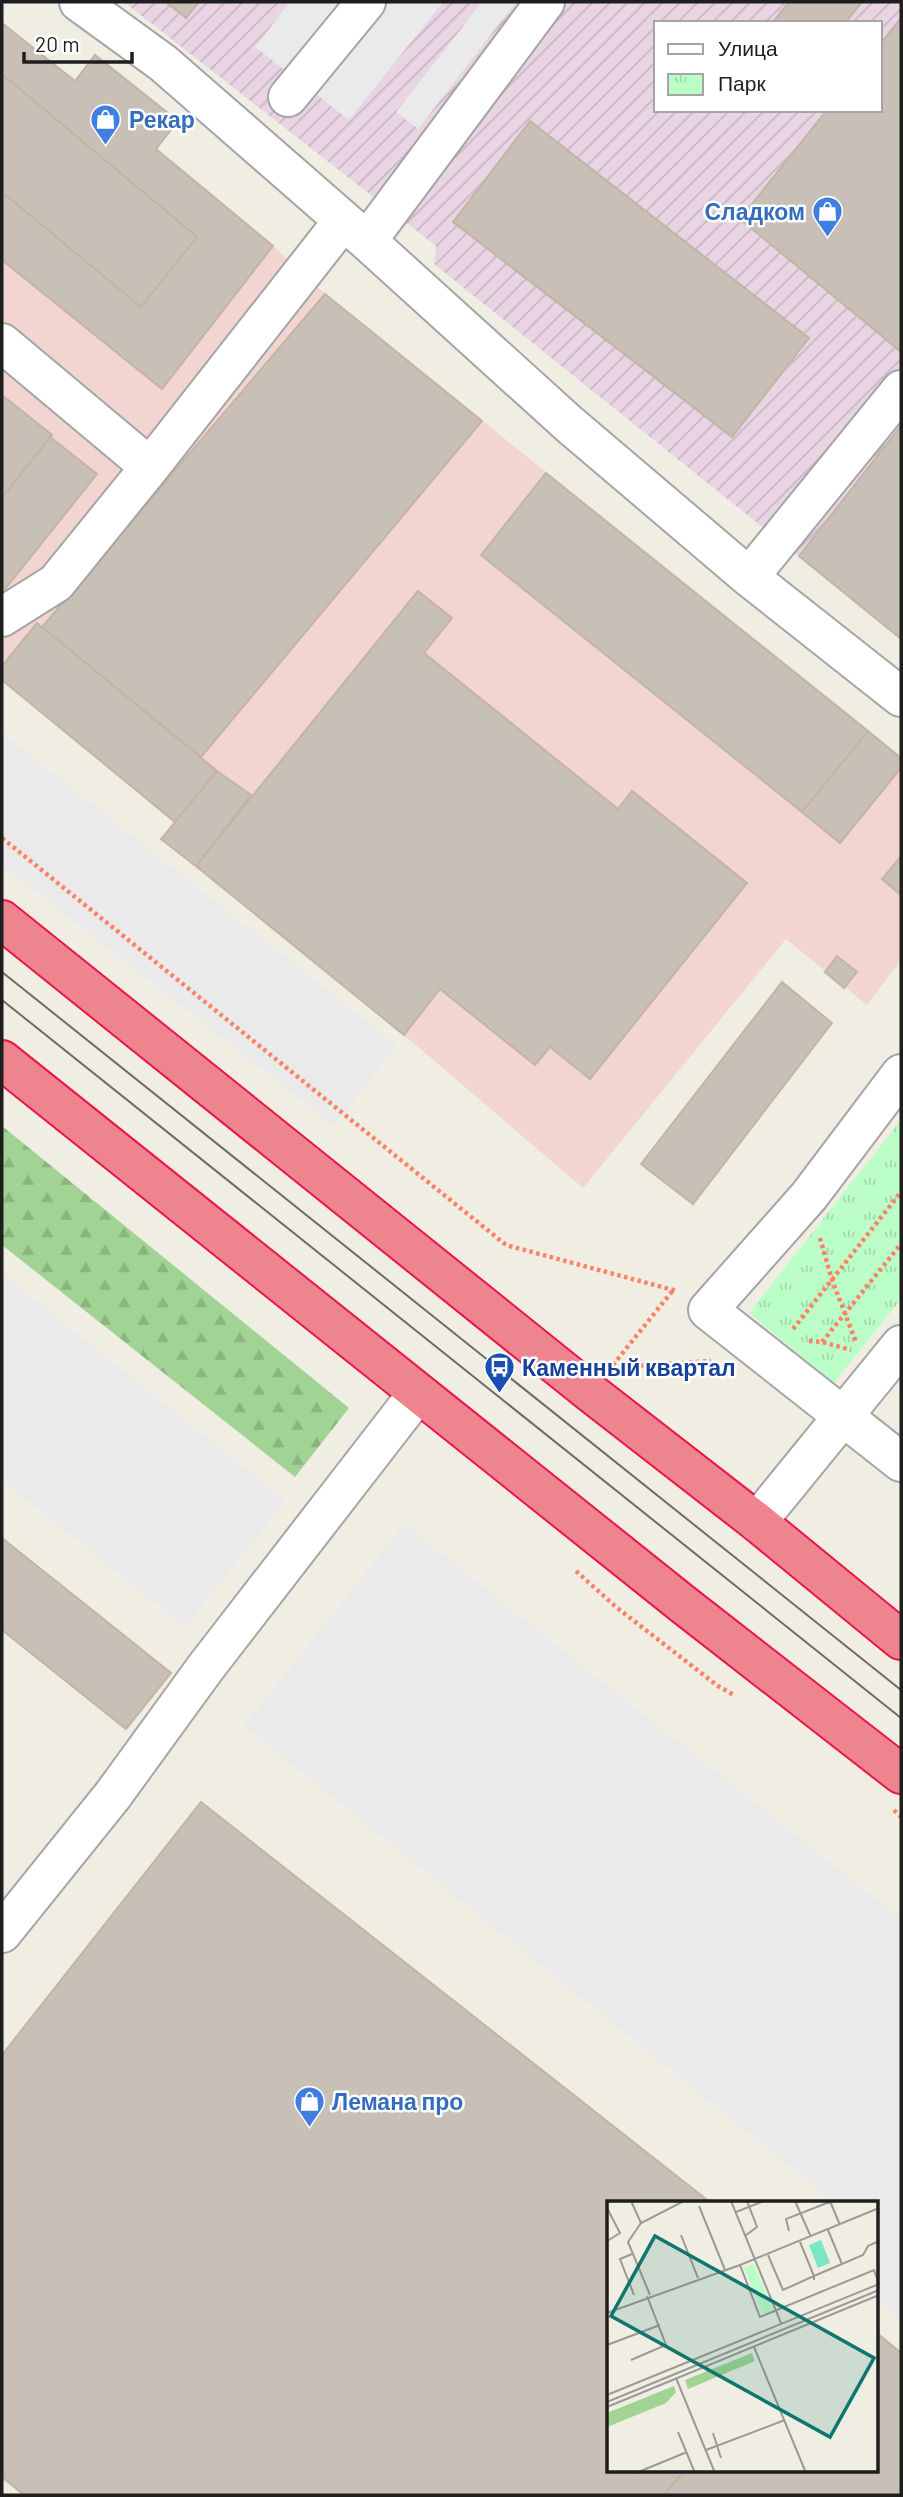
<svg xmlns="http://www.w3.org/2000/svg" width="903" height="2497" font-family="Barlow,sans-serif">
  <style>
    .commercial { fill: #f2d5d0 }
    .industrial { fill: url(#industrial-furrows); fill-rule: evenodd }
    .forest { fill: url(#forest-firs) }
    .park { fill: url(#park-tufts) }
    .parking { fill: #eaeaea }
    .building { fill: #c8bfb6; stroke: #c3b4a4; stroke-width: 2 }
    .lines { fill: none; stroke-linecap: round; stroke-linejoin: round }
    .minor-casing { stroke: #a5a5a5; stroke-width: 42 }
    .highway-casing { stroke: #e9154b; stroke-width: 42 }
    .path { stroke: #ff8265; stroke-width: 4.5; stroke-dasharray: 3.5 3.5; stroke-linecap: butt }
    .minor { stroke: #fff; stroke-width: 38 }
    .highway { stroke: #ee848e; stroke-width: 38 }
    .tram { stroke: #6c6c6c; stroke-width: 2 }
    .labels { text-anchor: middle; stroke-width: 5; stroke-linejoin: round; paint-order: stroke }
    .shop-label { font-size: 23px; font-weight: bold; fill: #366cbe; stroke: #fff; text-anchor: start }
    .transit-label { font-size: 23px; font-weight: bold; fill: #164399; stroke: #fff; text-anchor: start }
    .inset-road { fill: none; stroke: #9c9a94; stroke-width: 2 }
    .view { fill: #0f766e; fill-opacity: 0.15; stroke: #0f766e; stroke-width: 3.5 }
    .inset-edge { fill: none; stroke: #1e1e1e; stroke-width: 3.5 }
  </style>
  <defs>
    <pattern id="industrial-furrows" width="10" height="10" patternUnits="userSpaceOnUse" patternTransform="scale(1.75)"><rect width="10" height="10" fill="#e9d4e4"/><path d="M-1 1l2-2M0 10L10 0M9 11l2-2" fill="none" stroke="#c7b6c3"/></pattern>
    <pattern id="forest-firs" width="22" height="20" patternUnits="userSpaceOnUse" patternTransform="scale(1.75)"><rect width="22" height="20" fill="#a1d394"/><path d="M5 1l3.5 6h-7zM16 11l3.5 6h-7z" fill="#8ab57f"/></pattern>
    <pattern id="park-tufts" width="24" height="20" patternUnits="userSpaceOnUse" patternTransform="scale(1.75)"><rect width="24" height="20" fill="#bcfec7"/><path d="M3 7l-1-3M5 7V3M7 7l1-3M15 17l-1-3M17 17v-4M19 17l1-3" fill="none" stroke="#a1d9aa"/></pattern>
  </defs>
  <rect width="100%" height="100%" fill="#f0ede3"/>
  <path class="commercial" d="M 2,23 L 273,246 L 325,294 L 901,758 L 901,960 L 867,1005 L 786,939 L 583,1188 L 404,1035 L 161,839 L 175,822 L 2,679 Z"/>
  <path class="industrial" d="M 124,2 L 901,2 L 901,638 L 434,264 L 436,246 ZM 656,23 L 880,23 L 880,110 L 656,110 Z"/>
  <path class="forest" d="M 2,1126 L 349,1408 L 295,1477 L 2,1245 Z"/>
  <path class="park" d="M 901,1120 L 901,1299 L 834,1383 L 749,1313 Z"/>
  <path class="parking" d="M 290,2 L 443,2 L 349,120 L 255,47 Z
    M 482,2 L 516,2 L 418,129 L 396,112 Z
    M 2,733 L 397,1045 L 334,1126 L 2,865 Z
    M 2,1273 L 285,1501 L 185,1627 L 2,1480 Z
    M 404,1524 L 901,1919 L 901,2320 L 877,2301 L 877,2203 L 836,2203 L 244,1726 Z"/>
  <path class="building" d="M 166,2 L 199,2 L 186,18 Z
    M 789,2 L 862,2 L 845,23 L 772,23 Z
    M 901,18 L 901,352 L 740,219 L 827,110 L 880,110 L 880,44 Z
    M 2,23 L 75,81 L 95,55 L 178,121 L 156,149 L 273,246 L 162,389 L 2,260 L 2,192 L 141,307 L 197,237 L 2,74 Z
    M 2,74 L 197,237 L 141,307 L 2,192 Z
    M 530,121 L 809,338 L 732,437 L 453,222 Z
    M 325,294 L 482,421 L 201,757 L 42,627 Z
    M 2,395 L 52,435 L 2,498 Z
    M 901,426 L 901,639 L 799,556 Z
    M 50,437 L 97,474 L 2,593 L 2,498 Z
    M 546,473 L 868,731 L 802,812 L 481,555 Z
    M 418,591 L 452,618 L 424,653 L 618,809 L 632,791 L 747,883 L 590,1079 L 550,1047 L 535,1065 L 440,989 L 404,1035 L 196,866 Z
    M 37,623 L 217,771 L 175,822 L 2,680 L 2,666 Z
    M 868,731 L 901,758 L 901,768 L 840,843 L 802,812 Z
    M 217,771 L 251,795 L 196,866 L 161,839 Z
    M 901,856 L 901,895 L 882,879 Z
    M 837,956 L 857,972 L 844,988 L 825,972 Z
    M 782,982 L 832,1023 L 693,1204 L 641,1164 Z
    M 2,1538 L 171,1673 L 126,1729 L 2,1630 Z
    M 201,1802 L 711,2203 L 609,2203 L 609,2471 L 684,2471 L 664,2495 L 24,2495 L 2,2477 L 2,2055 Z
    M 877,2333 L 901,2353 L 901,2495 L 664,2495 L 684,2471 L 877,2471 Z"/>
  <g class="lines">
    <defs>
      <path id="minor" d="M 79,2 L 163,63 L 367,241 L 569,424 L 749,577 L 901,697
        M 288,97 L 366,2
        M 367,241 L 545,2
        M 2,343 L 150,467
        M 749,577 L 901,390
        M 2,617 L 56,583 L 150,467 L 343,221
        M 901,1074 L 809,1196 L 708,1310 L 901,1462
        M 757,1522 L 901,1345
        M 2,1933 L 113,1795 L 206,1667 L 418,1393"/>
      <path id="highway" d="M 2,920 L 591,1393 L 757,1522 L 901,1640
        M 2,1060 L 684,1605 L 901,1774"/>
    </defs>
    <use href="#minor" class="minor-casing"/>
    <use href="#highway" class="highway-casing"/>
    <path class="path" d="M 2,838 L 506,1245 L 677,1291
      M 820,1238 L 832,1280 L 856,1342
      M 793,1329 L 901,1192
      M 809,1341 L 822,1342 L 851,1350
      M 822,1342 L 901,1244
      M 613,1365 L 674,1289
      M 619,1367 L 711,1361
      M 576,1571 L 616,1607 L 718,1686 L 734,1695
      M 894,1810 L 901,1817"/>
    <use href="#minor" class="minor"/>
    <use href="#highway" class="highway"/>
    <path class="tram" d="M 2,972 L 901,1690
      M 2,1000 L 901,1718"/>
  </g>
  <defs>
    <symbol id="shop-pin" viewBox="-11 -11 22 30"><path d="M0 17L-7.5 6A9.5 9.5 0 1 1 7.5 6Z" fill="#3f7fe0" stroke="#fff"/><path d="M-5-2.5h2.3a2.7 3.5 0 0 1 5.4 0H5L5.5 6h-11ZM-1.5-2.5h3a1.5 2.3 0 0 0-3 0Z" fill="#fff"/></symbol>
    <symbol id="bus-pin" viewBox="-11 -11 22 30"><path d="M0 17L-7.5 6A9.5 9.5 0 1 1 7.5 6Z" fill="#1a4fb4" stroke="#fff"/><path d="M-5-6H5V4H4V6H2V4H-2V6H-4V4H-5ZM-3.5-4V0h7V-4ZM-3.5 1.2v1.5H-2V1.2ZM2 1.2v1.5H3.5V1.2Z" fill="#fff"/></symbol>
  </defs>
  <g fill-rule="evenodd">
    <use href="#shop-pin" x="88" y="102" width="35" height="47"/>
    <use href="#shop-pin" x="810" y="194" width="35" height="47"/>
    <use href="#bus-pin" x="482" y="1350" width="35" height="47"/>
    <use href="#shop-pin" x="292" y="2084" width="35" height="47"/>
  </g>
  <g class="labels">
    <g class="shop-label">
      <text x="129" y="128">Рекар</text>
      <text x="805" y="220" text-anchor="end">Сладком</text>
      <text x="332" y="2110">Лемана про</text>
    </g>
    <g class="transit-label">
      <text x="522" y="1376">Каменный квартал</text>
    </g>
  </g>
  <g transform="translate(607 2201)">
    <rect width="271" height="271" fill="#f0ede3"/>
    <path d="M 145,152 L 148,160 L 81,188 L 78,179 ZM 67,185 L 69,191 L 59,202 L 0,226 L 0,212 Z" fill="#a1d394"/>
    <path d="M 147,63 L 166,109 L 156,113 L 137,67 Z" fill="#bcfec7"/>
    <path d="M 214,39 L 223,62 L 211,67 L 202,44 Z" fill="#7ae6c6"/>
    <path class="inset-road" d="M 24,0 L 34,22M 124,0 L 174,122M 188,0 L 204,36M 223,0 L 233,24M 92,5 L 118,69M 0,7 L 13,32 L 0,40M 272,7 L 133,64 L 153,116 L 267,69 L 272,83M 129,11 L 157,0M 221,29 L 235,63M 182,30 L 179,18 L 225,0M 74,34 L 91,77M 138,35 L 150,26 L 140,0M 25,53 L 13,58 L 27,94M 161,54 L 176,89 L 207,75 L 193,41M 207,79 L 207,75 L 256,54 L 261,45 L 272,40M 43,94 L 21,41 L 34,22 L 77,0M 0,112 L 133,64M 0,144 L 53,124M 147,146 L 199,272M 24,159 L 59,144 L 40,95M 69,177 L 108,272M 0,194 L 272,83M 0,201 L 272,89M 0,206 L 272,94M 71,231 L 88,272M 106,232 L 114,257M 99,249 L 178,219M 29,272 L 80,251"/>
    <path class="view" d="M 48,35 L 267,157 L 223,236 L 4,115 Z"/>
    <rect width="271" height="271" class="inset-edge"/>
  </g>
  <rect width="903" height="2497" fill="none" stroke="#1e1e1e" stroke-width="7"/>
  <rect x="654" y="21" width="228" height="91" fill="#ffffff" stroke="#a5a5a5" stroke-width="2"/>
  <rect x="668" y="44" width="35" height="10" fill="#ffffff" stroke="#a5a5a5" stroke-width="2"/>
  <text x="718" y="56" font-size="21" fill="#1e1e1e">Улица</text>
  <rect x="668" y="74" width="35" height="21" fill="url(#park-tufts)" stroke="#a5a5a5" stroke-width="2"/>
  <text x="718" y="91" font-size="21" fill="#1e1e1e">Парк</text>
  <path d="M24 52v10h108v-10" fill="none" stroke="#1e1e1e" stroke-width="3.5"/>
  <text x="35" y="52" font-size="21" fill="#1e1e1e" stroke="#ffffff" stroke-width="5" paint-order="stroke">20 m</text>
</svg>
